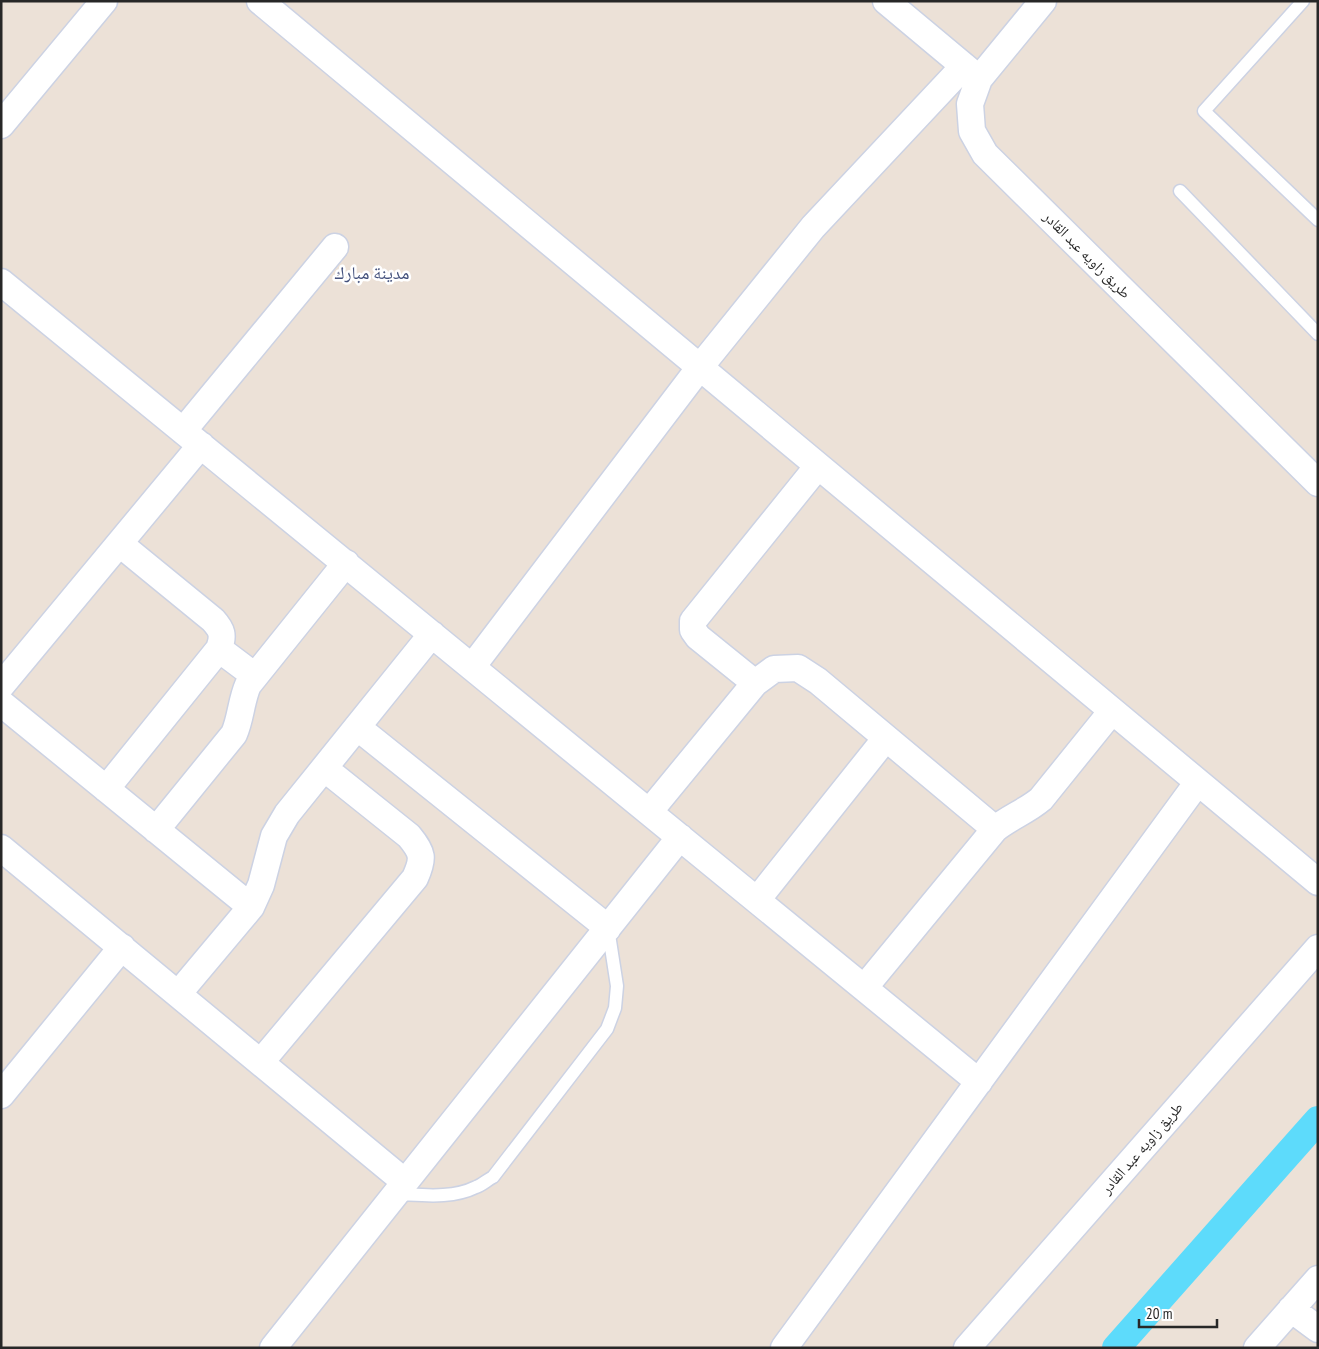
<svg xmlns="http://www.w3.org/2000/svg" width="1319" height="1349" font-family="'PT Sans Narrow','Noto Naskh Arabic',sans-serif">
  <style>
    .lines { fill: none; stroke-linecap: round; stroke-linejoin: round }
    .canal { stroke: #5ddbfb; stroke-width: 28 }
    .lane-casing { stroke: #ccd2e3; stroke-width: 15 }
    .street-casing { stroke: #ccd2e3; stroke-width: 29 }
    .lane { stroke: #fff; stroke-width: 12 }
    .street { stroke: #fff; stroke-width: 26 }
    .labels { text-anchor: middle; stroke-width: 5; stroke-linejoin: round; paint-order: stroke }
    .street-label { font-size: 15px; fill: #272727; stroke: #fff }
    .quarter-label { font-size: 18px; fill: #44517c; stroke: #fff }
  </style>
  <rect width="100%" height="100%" fill="#ece1d7"/>
  <g class="lines">
    <path class="canal" d="M 1116,1348 L 1318,1120"/>
    <defs>
      <path id="lane" d="M 1303,1 L 1204,111 L 1318,220
        M 1180,191 L 1318,334
        M 397,1194 C 423,1195 452,1199 476,1187 C 482,1185 487,1180 493,1177 L 607,1029 L 615,1008 L 617,986 L 608,928"/>
      <path id="street" d="M 260,1 L 1318,882
        M 886,1 L 977,77
        M 1043,1 L 979,79 L 970,104 L 972,131 L 985,154 L 1318,483
        M 1,125 L 104,1
        M 1,282 L 979,1082
        M 183,431 L 335,247
        M 219,649 L 255,676
        M 472,667 L 700,367 L 813,227 L 964,66
        M 755,683 L 698,637 L 693,630 L 693,621 L 818,466
        M 1,686 L 201,445
        M 1,703 L 251,907
        M 357,727 L 608,928
        M 106,789 L 219,649 C 224,635 222,630 213,620 L 120,544
        M 649,812 L 755,683 L 774,669 L 798,668 L 818,681 L 995,829
        M 156,830 L 234,734 C 241,718 241,701 248,685 L 346,563
        M 1,848 L 405,1182
        M 757,900 L 886,738
        M 864,988 L 995,829 C 1010,817 1027,811 1041,799 L 1112,711
        M 178,994 L 251,907 L 261,885 L 274,836 L 287,814 L 432,634
        M 261,1062 L 415,878 C 424,858 423,853 409,836 L 324,768
        M 1,1095 L 122,947
        M 1291,1309 L 1318,1329
        M 273,1348 L 680,837
        M 784,1348 L 1198,782
        M 967,1348 L 1318,948
        M 1257,1348 L 1318,1279"/>
    </defs>
    <use href="#lane" class="lane-casing"/>
    <use href="#street" class="street-casing"/>
    <use href="#lane" class="lane"/>
    <use href="#street" class="street"/>
  </g>
  <g class="labels">
    <g class="street-label">
      <text transform="translate(1087 255) rotate(45)" y="5">طريق زاويه عبد القادر</text>
      <text transform="translate(1142 1148) rotate(-49)" y="5">طريق زاويه عبد القادر</text>
    </g>
    <g class="quarter-label">
      <text x="372" y="279">مدينة مبارك</text>
    </g>
  </g>
  <rect width="1319" height="1349" fill="none" stroke="#272727" stroke-width="5"/>
  <path d="M1139 1319v8h78v-8" fill="none" stroke="#272727" stroke-width="2.5"/>
  <text x="1146" y="1319" font-size="15" fill="#272727" stroke="#ffffff" stroke-width="4" paint-order="stroke">20 m</text>
</svg>
